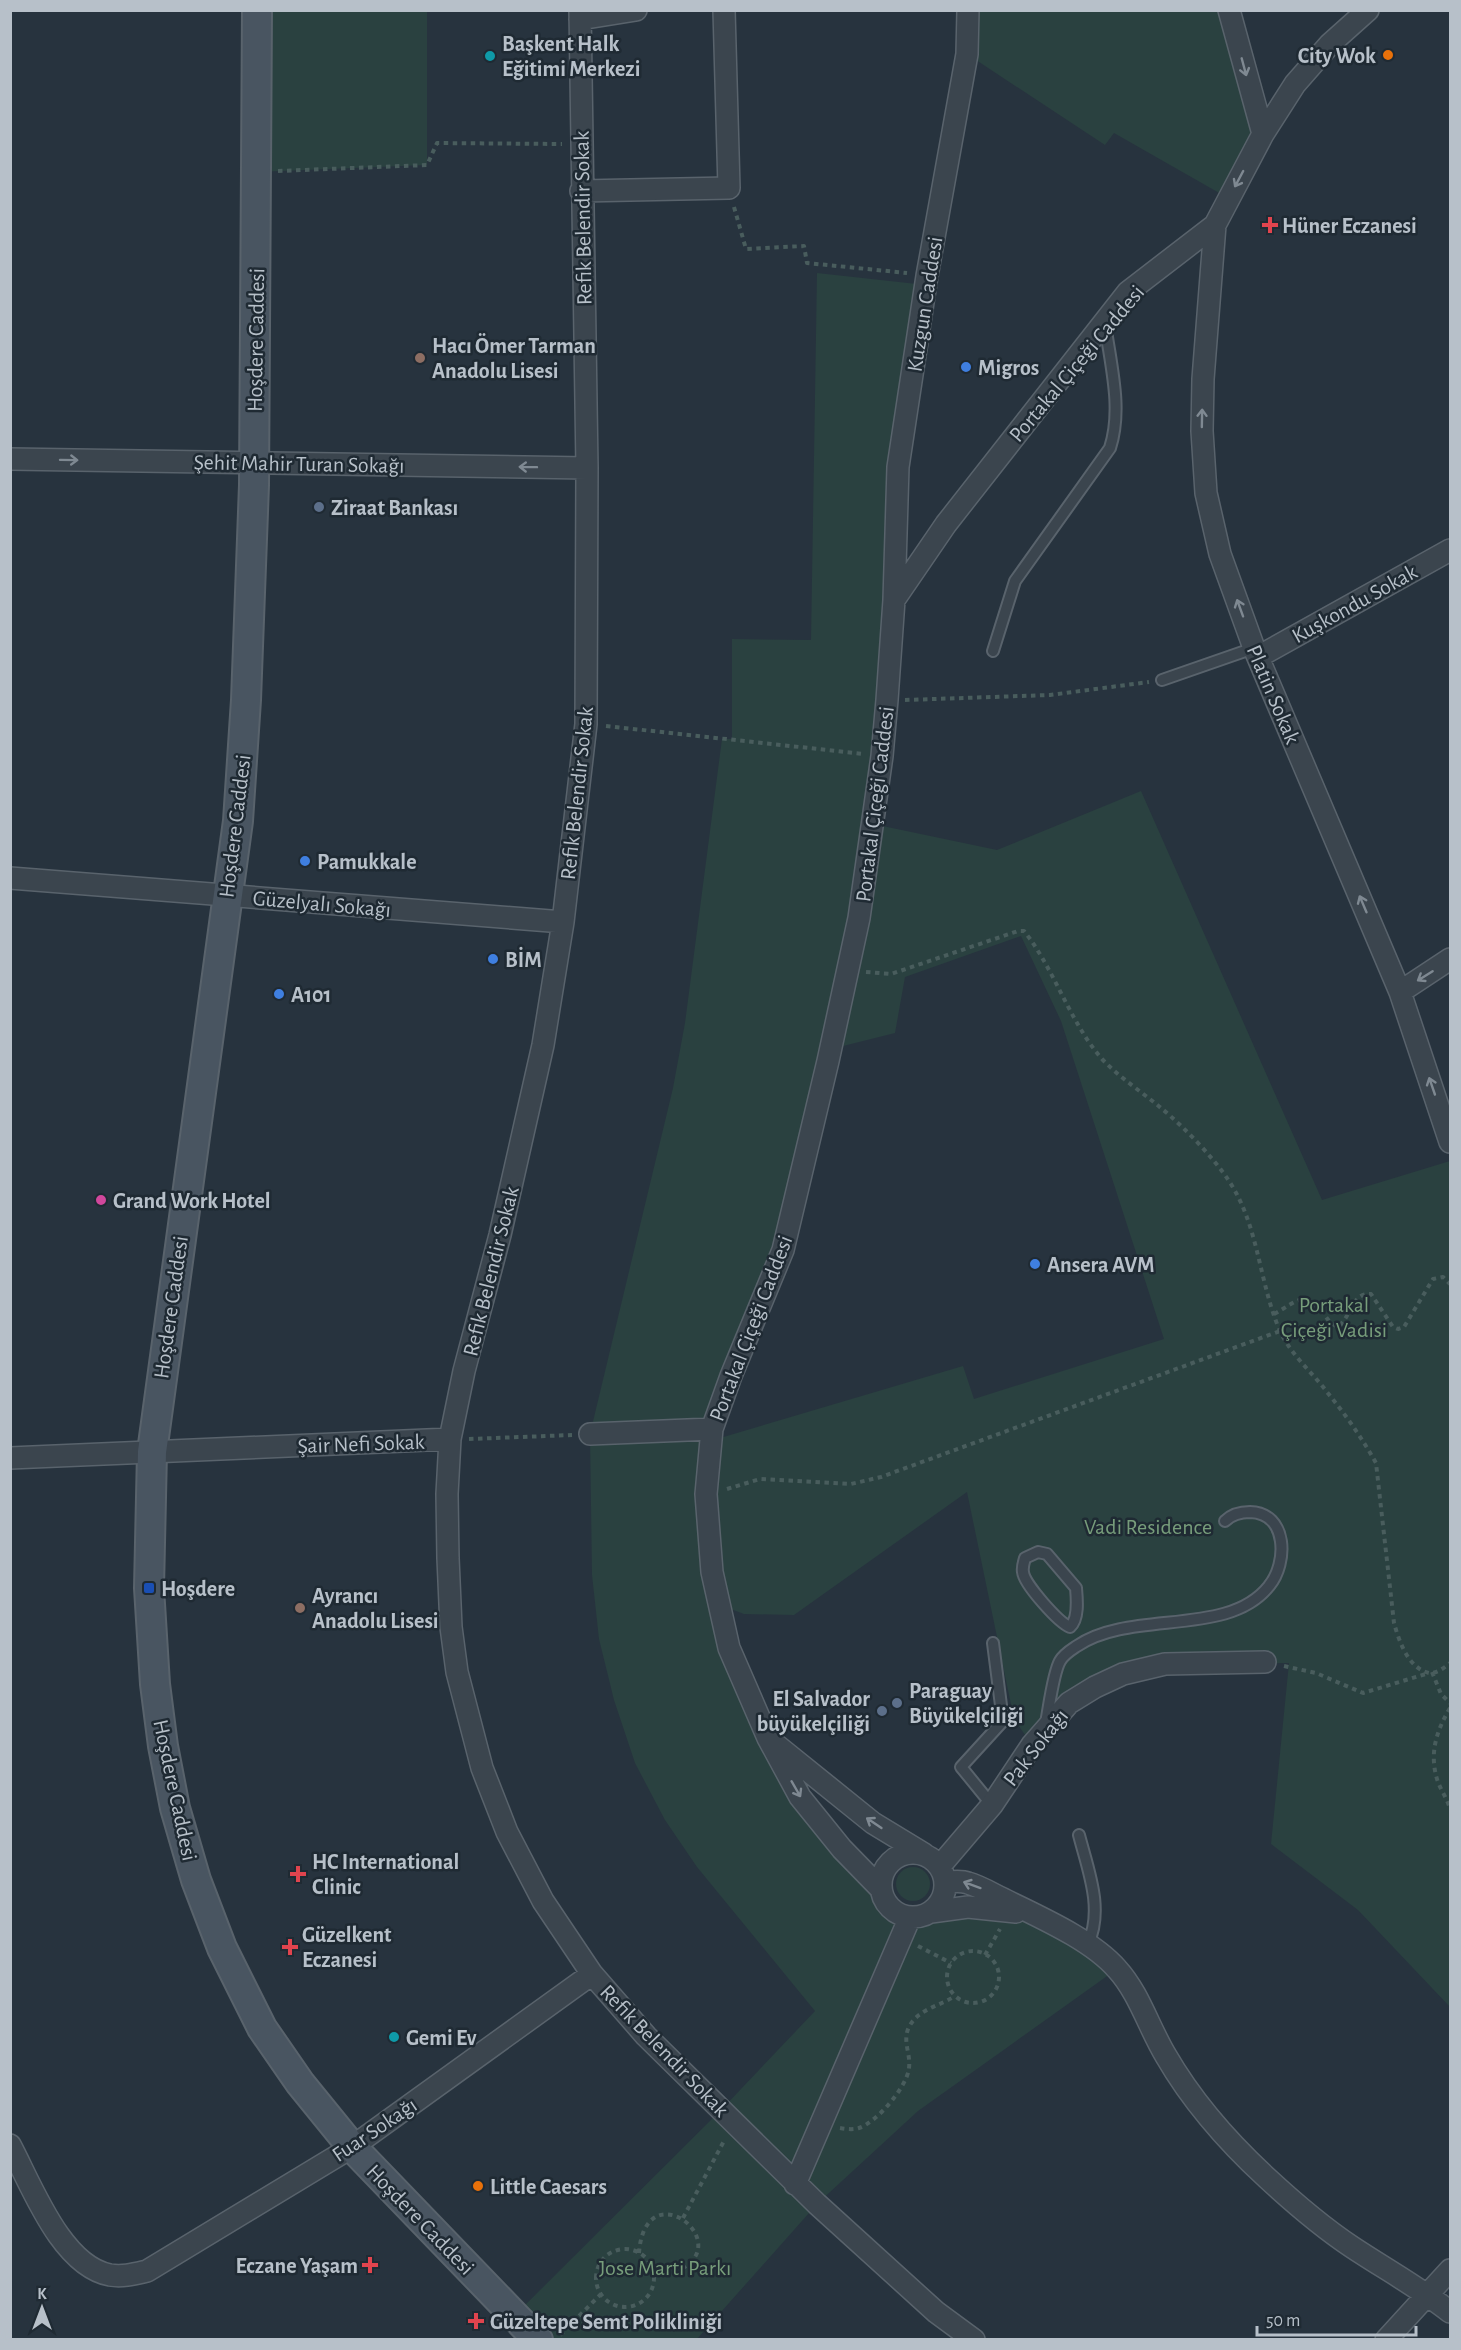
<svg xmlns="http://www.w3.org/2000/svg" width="1461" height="2350" font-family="'Alegreya Sans',sans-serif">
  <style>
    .green { fill: #2a4140; fill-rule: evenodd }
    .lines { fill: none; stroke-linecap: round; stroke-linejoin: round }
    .lane-casing { stroke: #59636c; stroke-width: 14 }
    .street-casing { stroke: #59636c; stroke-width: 24 }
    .secondary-casing { stroke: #59636c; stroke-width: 32 }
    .path { stroke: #495d5d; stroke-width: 4; stroke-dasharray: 4.5 4.5; stroke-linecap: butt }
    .lane { stroke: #3b454e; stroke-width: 10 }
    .street { stroke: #3b454e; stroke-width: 21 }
    .secondary { stroke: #495561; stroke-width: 28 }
    .oneway { stroke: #7f8992 }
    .food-dot { fill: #e8710a; stroke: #1f2a33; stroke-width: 2 }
    .culture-dot { fill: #0f9aa8; stroke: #1f2a33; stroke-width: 2 }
    .health-dot { fill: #e0444e; stroke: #1f2a33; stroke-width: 2 }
    .education-dot { fill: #8d6e63; stroke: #1f2a33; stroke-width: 2 }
    .shop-dot { fill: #3f7fe0; stroke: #1f2a33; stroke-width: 2 }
    .service-dot { fill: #5c6f8a; stroke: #1f2a33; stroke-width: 2 }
    .hotel-dot { fill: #d1479c; stroke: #1f2a33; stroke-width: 2 }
    .transit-dot { fill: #1a4fb4; stroke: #1f2a33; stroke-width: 2 }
    .labels { text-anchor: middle; stroke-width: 5; stroke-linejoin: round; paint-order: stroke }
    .poi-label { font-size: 22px; font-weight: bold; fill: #b7c0c9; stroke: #1f2a33; text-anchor: start }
    .street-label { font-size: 22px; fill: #b7c0c9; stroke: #1f2a33 }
    .park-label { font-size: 22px; fill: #779d7b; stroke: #1f2a33 }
  </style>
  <rect width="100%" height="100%" fill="#27333e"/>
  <path class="green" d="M 257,11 L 427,11 L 427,165 L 256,172 Z
    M 968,11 L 1229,11 L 1263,134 L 1228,198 L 1114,133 L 1105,145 L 967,54 Z
    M 817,273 L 926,285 L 873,824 L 997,850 L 1141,791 L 1322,1200 L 1450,1161 L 1450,2007 L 1358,1910 L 1271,1844 L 1289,1663 L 1165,1664 L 1095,1687 L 1032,1745 L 1014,1719 L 967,1492 L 794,1615 L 744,1614 L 717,1604 L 768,1738 L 881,1889 C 888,1913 908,1922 931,1912 L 1034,1915 L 1117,1969 L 918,2111 L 817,2204 L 697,2339 L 538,2339 L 514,2316 L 722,2109 L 815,2011 L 697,1867 L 665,1820 L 635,1763 L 614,1700 L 599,1639 L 592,1575 L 590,1434 L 673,1088 L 685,1023 L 722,739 L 732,739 L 732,639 L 811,640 ZM 1021,936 L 1061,1021 L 1164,1339 L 974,1399 L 963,1366 L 710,1441 L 783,1250 L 831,1049 L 895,1033 L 905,977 Z
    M896 1884a17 17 0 1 1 34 0a17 17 0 1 1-34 0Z"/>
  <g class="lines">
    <defs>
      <path id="lane" d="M 993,651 L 1015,581 L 1110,448 C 1123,408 1110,363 1105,323
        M 1162,680 L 1254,648
        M 1038,1552 L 1047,1554 L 1076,1588 C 1077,1599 1079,1619 1070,1627 C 1059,1623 1024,1584 1023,1572 C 1022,1567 1024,1562 1025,1558 Z
        M 1046,1723 C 1049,1708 1053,1673 1060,1661 C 1064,1654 1071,1650 1077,1646 C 1132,1609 1228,1638 1269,1586 C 1288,1563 1288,1513 1250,1512 C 1241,1512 1232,1514 1225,1521
        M 992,1805 L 961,1767 L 1003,1721 L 993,1643
        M 1079,1835 C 1088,1870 1104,1909 1088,1944"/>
      <path id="street" d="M 580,10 L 587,468 L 586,724 L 563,922 L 543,1045 L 500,1235 L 464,1371 L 450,1439 L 447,1494 L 448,1558 L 451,1627 L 457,1672 L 482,1768 L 507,1832 L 543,1901 L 592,1974 L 646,2036 L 817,2204 L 936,2312 L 974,2340
        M 1229,10 L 1263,134
        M 580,19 L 636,10
        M 581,191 L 729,188 L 724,10
        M 1215,225 L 1203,379 L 1202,431 L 1206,493 L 1220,554 L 1254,648 L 1400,992 L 1450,1142
        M 10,459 L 587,468
        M 894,600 L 946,524 L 1128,292 L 1215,225 L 1263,134 L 1295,84 L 1330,44 L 1368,10
        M 1258,657 L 1450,550
        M 10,878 L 563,922
        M 1400,992 L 1450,959
        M 590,1434 L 712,1429
        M 10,1458 L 450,1439
        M 775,1744 L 873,1823 L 924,1854
        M881 1885a32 32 0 1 1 64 0a32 32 0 1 1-64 0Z
        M 940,1866 L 992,1805 L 1032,1745 L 1069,1703 L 1095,1687 L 1123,1674 L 1165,1664 L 1265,1662
        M 946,1882 C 953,1882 960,1880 968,1883 C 979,1886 991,1893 1001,1898 C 1037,1916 1091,1939 1117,1969 C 1139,1993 1149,2028 1166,2056 C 1192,2101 1229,2143 1267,2178 C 1294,2203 1322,2227 1352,2247 C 1385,2269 1420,2288 1450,2312
        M 881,1889 L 842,1849 L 800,1797 L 768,1738 L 729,1648 L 712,1572 L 706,1494 L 712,1429 L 731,1376 L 783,1250 L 828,1061 L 859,918 L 882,756 L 887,700 L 894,600 L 898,467 L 927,276 L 967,54 L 968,10
        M 931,1912 L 968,1907 L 1016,1912
        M 10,2145 C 31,2184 61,2266 110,2275 C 123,2277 134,2274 147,2271 L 352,2147 L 592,1974
        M 795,2184 L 910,1917
        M 1386,2340 L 1450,2270"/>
      <path id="secondary" d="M 257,10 L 254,485 L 246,700 L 238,821 L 152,1452 L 149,1588 L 155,1684 L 163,1746 L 175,1808 L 196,1880 L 222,1948 L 262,2028 L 300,2083 L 352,2147 L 538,2340"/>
    </defs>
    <use href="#lane" class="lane-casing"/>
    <use href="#street" class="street-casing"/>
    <use href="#secondary" class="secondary-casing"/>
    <path class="path" d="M 278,171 L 427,165 L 437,143 L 562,144
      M 734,207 L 746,249 L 804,246 L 807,263 L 907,273
      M 905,700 L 1050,695 L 1149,682
      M 606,726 L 864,754
      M 866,972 L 891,974 L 1018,931 L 1024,931 C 1055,970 1069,1021 1102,1059 C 1120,1078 1142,1092 1161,1108 C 1183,1126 1214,1158 1229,1181 C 1259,1226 1259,1283 1280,1331 C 1291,1355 1311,1371 1327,1392 C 1345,1414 1362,1438 1376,1463 L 1394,1623 C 1399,1641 1408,1668 1429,1673 C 1437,1674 1445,1667 1450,1663
      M 1274,1314 C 1298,1301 1305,1289 1324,1314 C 1328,1320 1331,1324 1338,1327 C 1351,1317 1352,1292 1371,1294 L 1393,1327 L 1398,1329 L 1404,1327 L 1433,1279 L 1443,1277 L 1450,1284
      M 469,1439 L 572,1435
      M 727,1489 L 760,1479 L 851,1484 L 881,1477 L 1280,1331
      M 1284,1666 L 1316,1673 L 1363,1693 L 1429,1673
      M 1432,1672 L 1441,1694 L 1450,1703
      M 1450,1708 C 1437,1730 1429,1752 1437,1779 C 1440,1789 1447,1798 1450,1809
      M 918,1946 L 951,1963
      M947 1977a26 26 0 1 1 52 0a26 26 0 1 1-52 0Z
      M 985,1955 L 1000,1929
      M 840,2128 C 846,2129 853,2130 859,2128 C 877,2122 907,2087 909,2068 C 911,2054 902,2041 909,2027 C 918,2009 940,2006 955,1996
      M 683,2218 L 725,2139
      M596 2278a29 29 0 1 1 58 0a29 29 0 1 1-58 0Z
      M 639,2253 C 645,2172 733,2239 683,2268 C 673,2273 662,2272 653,2267
      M 560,2335 L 601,2294"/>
    <use href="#lane" class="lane"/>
    <use href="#street" class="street"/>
    <use href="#secondary" class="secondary"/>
  </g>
  <defs><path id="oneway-shaft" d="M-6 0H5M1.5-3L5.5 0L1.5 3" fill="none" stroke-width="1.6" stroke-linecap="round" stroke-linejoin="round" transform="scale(1.5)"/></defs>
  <g class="oneway">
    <use href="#oneway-shaft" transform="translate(1244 67) rotate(75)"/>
    <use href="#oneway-shaft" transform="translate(1239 179) rotate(118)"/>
    <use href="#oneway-shaft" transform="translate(1202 418) rotate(-89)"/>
    <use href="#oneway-shaft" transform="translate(69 460) rotate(1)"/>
    <use href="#oneway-shaft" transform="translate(528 467) rotate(-179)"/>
    <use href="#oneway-shaft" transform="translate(1240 608) rotate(-110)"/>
    <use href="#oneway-shaft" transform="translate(1363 904) rotate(-113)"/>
    <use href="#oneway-shaft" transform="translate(1425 976) rotate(148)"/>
    <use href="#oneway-shaft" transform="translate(1432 1086) rotate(-109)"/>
    <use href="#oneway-shaft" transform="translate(796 1789) rotate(60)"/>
    <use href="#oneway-shaft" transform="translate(874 1823) rotate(-146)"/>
    <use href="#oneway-shaft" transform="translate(972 1885) rotate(-160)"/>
  </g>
  <g class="food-dot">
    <circle cx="1388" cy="55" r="6"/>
    <circle cx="478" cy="2186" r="6"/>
  </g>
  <g class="culture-dot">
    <circle cx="490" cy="56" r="6"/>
    <circle cx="394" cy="2037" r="6"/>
  </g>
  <g class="health-dot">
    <path d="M1267 216h6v6h6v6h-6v6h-6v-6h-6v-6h6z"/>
    <path d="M295 1865h6v6h6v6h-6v6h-6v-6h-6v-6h6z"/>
    <path d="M287 1938h6v6h6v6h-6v6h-6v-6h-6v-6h6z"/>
    <path d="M367 2256h6v6h6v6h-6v6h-6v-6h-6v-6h6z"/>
    <path d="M473 2312h6v6h6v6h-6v6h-6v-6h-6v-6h6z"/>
  </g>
  <g class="education-dot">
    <circle cx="420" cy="358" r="6"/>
    <circle cx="300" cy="1608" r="6"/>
  </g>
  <g class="shop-dot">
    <circle cx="966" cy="367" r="6"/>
    <circle cx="305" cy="861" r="6"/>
    <circle cx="493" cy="959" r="6"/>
    <circle cx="279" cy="994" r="6"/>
    <circle cx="1035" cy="1264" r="6"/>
  </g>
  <g class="service-dot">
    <circle cx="319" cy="507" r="6"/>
    <circle cx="897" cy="1703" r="6"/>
    <circle cx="882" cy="1711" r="6"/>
  </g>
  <circle class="hotel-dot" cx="101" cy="1200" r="6"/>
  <rect class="transit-dot" x="143" y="1582" width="12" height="12" rx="3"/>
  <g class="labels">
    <g class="poi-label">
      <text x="502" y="51">Başkent Halk<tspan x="502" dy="25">Eğitimi Merkezi</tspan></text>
      <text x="1376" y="63" text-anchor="end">City Wok</text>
      <text x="1282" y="233">Hüner Eczanesi</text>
      <text x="432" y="353">Hacı Ömer Tarman<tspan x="432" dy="25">Anadolu Lisesi</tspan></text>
      <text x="978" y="375">Migros</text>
      <text x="331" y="515">Ziraat Bankası</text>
      <text x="317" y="869">Pamukkale</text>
      <text x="505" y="967">BİM</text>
      <text x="291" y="1002">A101</text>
      <text x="113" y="1208">Grand Work Hotel</text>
      <text x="1047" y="1272">Ansera AVM</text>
      <text x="161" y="1596">Hoşdere</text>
      <text x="312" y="1603">Ayrancı<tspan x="312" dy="25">Anadolu Lisesi</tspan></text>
      <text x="909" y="1698">Paraguay<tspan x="909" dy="25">Büyükelçiliği</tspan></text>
      <text x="870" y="1706" text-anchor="end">El Salvador<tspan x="870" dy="25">büyükelçiliği</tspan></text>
      <text x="312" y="1869">HC International<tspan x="312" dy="25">Clinic</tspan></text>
      <text x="302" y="1942">Güzelkent<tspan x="302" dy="25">Eczanesi</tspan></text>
      <text x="406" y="2045">Gemi Ev</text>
      <text x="490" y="2194">Little Caesars</text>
      <text x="358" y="2273" text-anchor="end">Eczane Yaşam</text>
      <text x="490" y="2329">Güzeltepe Semt Polikliniği</text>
    </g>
    <g class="street-label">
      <text transform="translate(582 218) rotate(-91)" y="8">Refik Belendir Sokak</text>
      <text transform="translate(924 304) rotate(-81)" y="8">Kuzgun Caddesi</text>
      <text transform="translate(255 340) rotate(-89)" y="8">Hoşdere Caddesi</text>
      <text transform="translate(1076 363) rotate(-50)" y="8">Portakal Çiçeği Caddesi</text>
      <text transform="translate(299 463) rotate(1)" y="8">Şehit Mahir Turan Sokağı</text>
      <text transform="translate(1354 603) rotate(-29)" y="8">Kuşkondu Sokak</text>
      <text transform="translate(1274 694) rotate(67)" y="8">Platin Sokak</text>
      <text transform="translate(576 793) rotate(-84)" y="8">Refik Belendir Sokak</text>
      <text transform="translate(874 804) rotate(-83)" y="8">Portakal Çiçeği Caddesi</text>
      <text transform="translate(234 826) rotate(-83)" y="8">Hoşdere Caddesi</text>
      <text transform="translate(322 903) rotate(5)" y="8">Güzelyalı Sokağı</text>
      <text transform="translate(490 1271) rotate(-76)" y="8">Refik Belendir Sokak</text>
      <text transform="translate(170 1307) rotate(-82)" y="8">Hoşdere Caddesi</text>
      <text transform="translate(750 1328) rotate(-69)" y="8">Portakal Çiçeği Caddesi</text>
      <text transform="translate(361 1443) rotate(-2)" y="8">Şair Nefi Sokak</text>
      <text transform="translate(1035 1747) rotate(-52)" y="8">Pak Sokağı</text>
      <text transform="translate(176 1790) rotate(78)" y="8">Hoşdere Caddesi</text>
      <text transform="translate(665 2050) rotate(46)" y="8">Refik Belendir Sokak</text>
      <text transform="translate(374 2129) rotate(-34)" y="8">Fuar Sokağı</text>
      <text transform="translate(421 2219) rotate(46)" y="8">Hoşdere Caddesi</text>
    </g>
    <g class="park-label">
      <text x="1334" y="1312">Portakal<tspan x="1334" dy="25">Çiçeği Vadisi</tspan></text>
      <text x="1148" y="1534">Vadi Residence</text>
      <text x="665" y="2275">Jose Marti Parkı</text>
    </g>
  </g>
  <rect width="1461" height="2350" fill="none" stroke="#b7c0c9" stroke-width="24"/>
  <g transform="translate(42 2308)" stroke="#1f2a33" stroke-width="4.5" paint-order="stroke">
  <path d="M0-4.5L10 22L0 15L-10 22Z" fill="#b7c0c9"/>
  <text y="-9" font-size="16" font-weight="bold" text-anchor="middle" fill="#b7c0c9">K</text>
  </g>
  <path d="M1257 2326v9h159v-9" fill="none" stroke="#b7c0c9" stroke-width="3"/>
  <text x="1266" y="2326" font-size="18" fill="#b7c0c9" stroke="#1f2a33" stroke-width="4.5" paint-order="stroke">50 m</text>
</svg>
